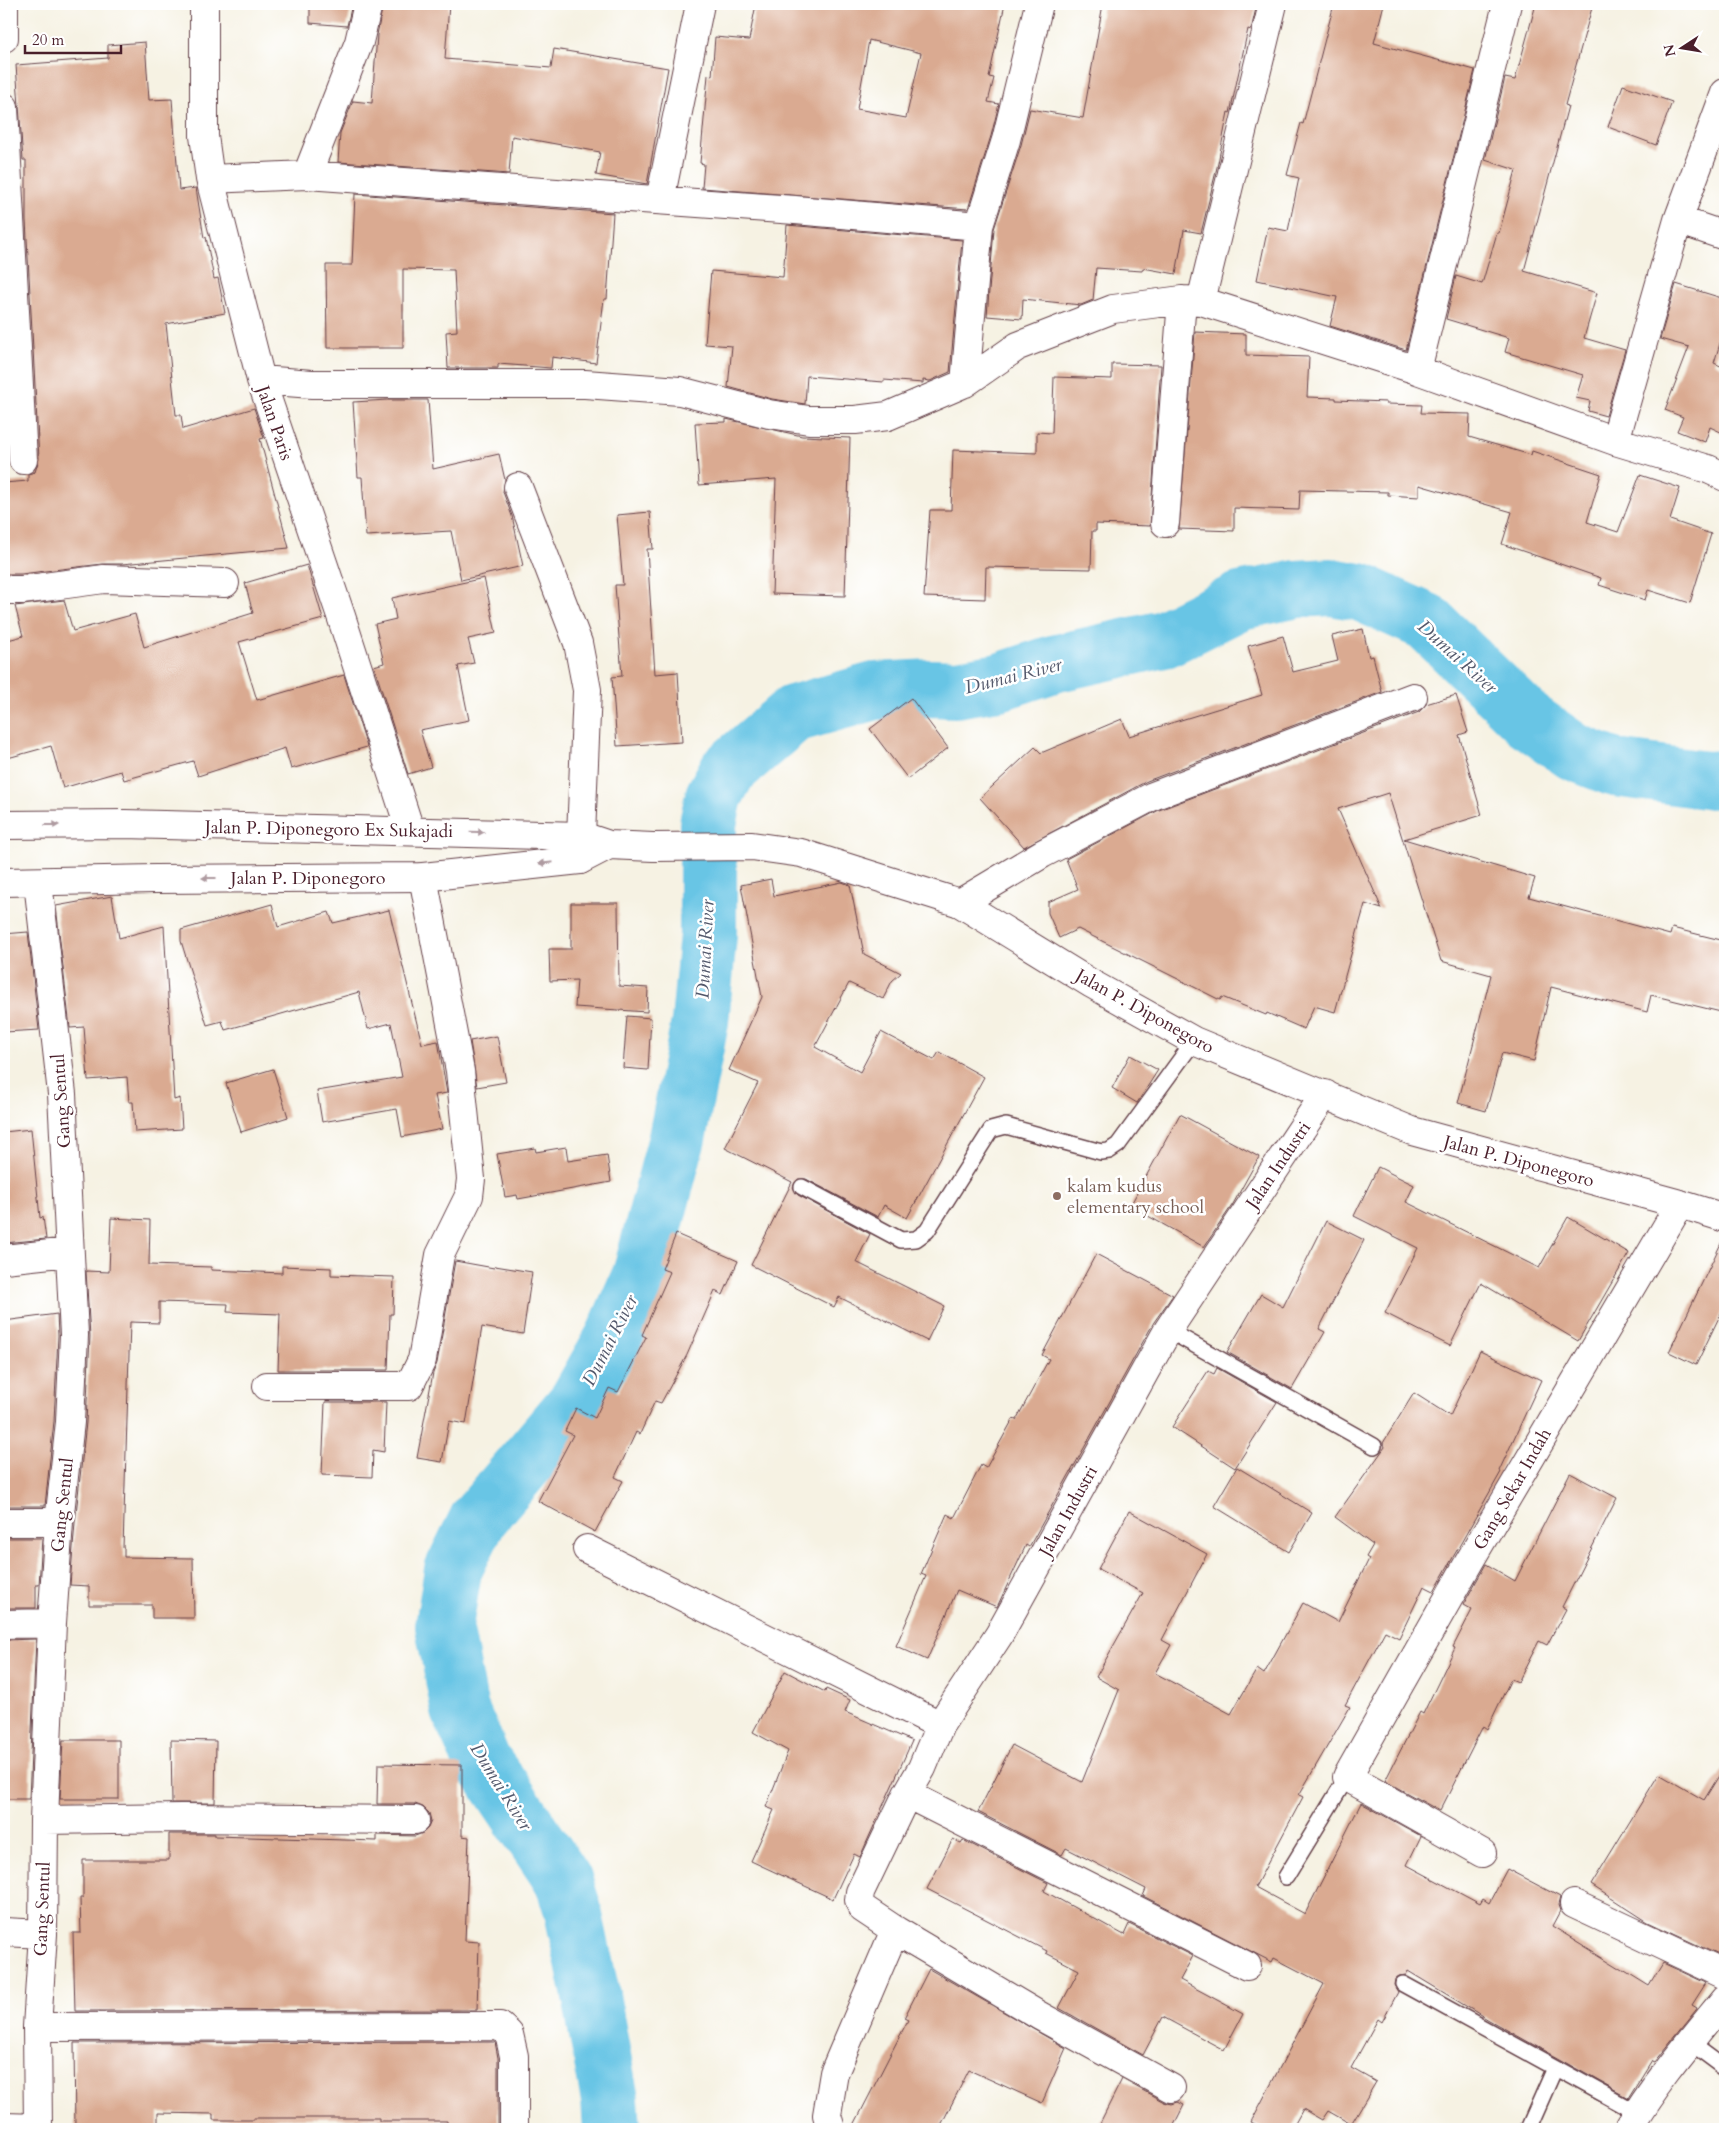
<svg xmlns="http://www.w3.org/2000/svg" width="1729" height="2133" font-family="Cardo,serif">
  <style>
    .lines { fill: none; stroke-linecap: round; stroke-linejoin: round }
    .river { stroke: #67c5e5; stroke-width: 58 }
    .building { fill: #daaa91; fill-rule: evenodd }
    .service-casing { stroke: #643f47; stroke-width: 18 }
    .minor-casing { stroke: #643f47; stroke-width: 30 }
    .primary-casing { stroke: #643f47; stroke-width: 30 }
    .service { stroke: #fff; stroke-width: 15 }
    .minor { stroke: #fff; stroke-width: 28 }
    .primary { stroke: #fff; stroke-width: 28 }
    .oneway { fill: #ae9aa0 }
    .education-dot { fill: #8d6e63; stroke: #fff; stroke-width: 2 }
    .labels { text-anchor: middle; stroke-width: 5; stroke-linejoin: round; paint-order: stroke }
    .street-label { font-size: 18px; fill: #4a1f2b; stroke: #fff }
    .education-label { font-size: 18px; fill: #785e54; stroke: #fff; text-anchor: start }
    .water-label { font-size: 19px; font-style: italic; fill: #54596c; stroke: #fff }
  </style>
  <rect width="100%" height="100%" fill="#fff"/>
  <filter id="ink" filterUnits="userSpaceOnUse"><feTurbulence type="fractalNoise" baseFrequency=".02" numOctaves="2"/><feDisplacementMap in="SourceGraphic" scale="10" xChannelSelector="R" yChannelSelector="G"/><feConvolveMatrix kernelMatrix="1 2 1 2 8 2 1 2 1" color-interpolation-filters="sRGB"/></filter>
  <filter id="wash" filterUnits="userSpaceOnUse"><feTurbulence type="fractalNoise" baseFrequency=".0096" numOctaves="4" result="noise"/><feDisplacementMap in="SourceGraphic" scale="20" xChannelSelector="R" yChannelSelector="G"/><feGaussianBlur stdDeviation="1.12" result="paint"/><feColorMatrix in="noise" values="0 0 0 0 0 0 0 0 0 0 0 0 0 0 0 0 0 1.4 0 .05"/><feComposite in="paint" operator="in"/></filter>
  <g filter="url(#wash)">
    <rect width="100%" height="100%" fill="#f6f2e3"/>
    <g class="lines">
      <path class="river" d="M 612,2129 L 610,2100 L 590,1990 L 572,1907 L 563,1880 L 500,1786 L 483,1763 L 460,1710 L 444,1626 L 453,1570 L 478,1519 L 577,1402 L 613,1339 L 641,1275 L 677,1138 L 700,1022 L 708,935 L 708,824 L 714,796 L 728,770 L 793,714 L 875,691 L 931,688 L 956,689 L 999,682 L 1053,664 L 1164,639 L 1240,601 L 1297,589 L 1331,587 L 1360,592 L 1427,622 L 1527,719 L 1574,752 L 1615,768 L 1706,780 L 1725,779"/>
    </g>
    <g id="blocks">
      <path class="building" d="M 310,4 L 352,4 L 347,26 L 310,23 Z
        M 383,4 L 449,4 L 445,59 L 551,68 L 554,49 L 668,68 L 647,184 L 596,175 L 600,152 L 512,136 L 509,174 L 338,162 L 340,133 L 353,101 L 372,103 L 377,35 Z
        M 756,4 L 1005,4 L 989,77 L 994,78 L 988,102 L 999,104 L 991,136 L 968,209 L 702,188 L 704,164 L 700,163 L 708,75 L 712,76 L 715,37 L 749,40 ZM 869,40 L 921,53 L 906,118 L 857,109 Z
        M 1103,4 L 1257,4 L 1251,30 L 1248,29 L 1230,113 L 1228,112 L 1218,163 L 1201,233 L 1184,230 L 1176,274 L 1143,268 L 1142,271 L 1096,268 L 1093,300 L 1081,305 L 1023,299 L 1022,319 L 987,316 L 994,229 L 1021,145 L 1030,109 L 1083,118 Z
        M 1334,4 L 1384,4 L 1374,43 L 1475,70 L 1406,350 L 1330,326 L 1337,297 L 1257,280 L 1268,227 L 1288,231 L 1299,178 L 1287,175 L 1301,123 L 1303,124 Z
        M 1536,4 L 1593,4 L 1565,105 L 1568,106 L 1524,271 L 1597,293 L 1584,338 L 1625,350 L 1606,416 L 1588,411 L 1590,401 L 1576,398 L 1583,375 L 1505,352 L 1509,338 L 1446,319 L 1456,276 L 1482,284 L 1497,233 L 1499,233 L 1516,170 L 1485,160 L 1505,78 L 1515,80 Z
        M 145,42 L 149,100 L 172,99 L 179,190 L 196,188 L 204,238 L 206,237 L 214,279 L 218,278 L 225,313 L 166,324 L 176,415 L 181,415 L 183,429 L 254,408 L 264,438 L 260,439 L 289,548 L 122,564 L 102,564 L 21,574 L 7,574 L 4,564 L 4,483 L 28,481 L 28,474 L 35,472 L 39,459 L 26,220 L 26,160 L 23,160 L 16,65 L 108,58 L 108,45 Z
        M 1623,85 L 1672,102 L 1656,145 L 1608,127 Z
        M 355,194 L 613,213 L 607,299 L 604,299 L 596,363 L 552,357 L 551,368 L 498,364 L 498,368 L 448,368 L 446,332 L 457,331 L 454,270 L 403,269 L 403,348 L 327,348 L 326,265 L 352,265 Z
        M 787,225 L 962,240 L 950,372 L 930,381 L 923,380 L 923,383 L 884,380 L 884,382 L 807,376 L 805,404 L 772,399 L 728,387 L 732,346 L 705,344 L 711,271 L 783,277 Z
        M 1676,284 L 1725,299 L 1725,327 L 1714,363 L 1725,368 L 1725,434 L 1710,427 L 1705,442 L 1677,431 L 1683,417 L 1665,410 L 1689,347 L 1660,339 Z
        M 1195,332 L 1246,334 L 1246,355 L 1309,357 L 1307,397 L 1336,398 L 1336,400 L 1386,402 L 1386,404 L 1422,405 L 1421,413 L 1470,414 L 1469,437 L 1531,455 L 1532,451 L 1601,474 L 1587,522 L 1618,532 L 1640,475 L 1680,488 L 1670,520 L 1711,534 L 1690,603 L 1648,590 L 1645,600 L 1599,585 L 1601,578 L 1502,544 L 1512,512 L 1419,485 L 1419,497 L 1388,495 L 1388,492 L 1300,490 L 1299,510 L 1234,508 L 1234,531 L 1179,529 Z
        M 1112,364 L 1161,365 L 1150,526 L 1096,524 L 1096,531 L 1092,531 L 1091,569 L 986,567 L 985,599 L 924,597 L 930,510 L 951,510 L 953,450 L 1037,453 L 1037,432 L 1052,433 L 1054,377 L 1112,379 Z
        M 388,400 L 428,400 L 433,469 L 499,454 L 505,480 L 503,492 L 512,516 L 523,566 L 461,580 L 451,531 L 366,536 L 362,477 L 358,477 L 353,402 Z
        M 726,419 L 802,436 L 850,438 L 845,596 L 772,594 L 776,479 L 699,485 L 695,423 L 726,422 Z
        M 650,512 L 653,549 L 647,549 L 655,674 L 678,672 L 682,742 L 617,746 L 612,677 L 622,676 L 615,585 L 623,585 L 617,515 Z
        M 307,565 L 323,619 L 239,642 L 257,700 L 344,675 L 367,747 L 291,769 L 285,748 L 198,776 L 193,761 L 124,780 L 121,771 L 63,788 L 51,746 L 4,759 L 4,641 L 23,636 L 15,606 L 64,600 L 73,631 L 135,614 L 144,647 L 253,613 L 245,583 Z
        M 484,578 L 496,633 L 468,639 L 474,663 L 458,666 L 469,720 L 420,730 L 431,767 L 408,774 L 374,666 L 384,663 L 375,624 L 396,619 L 392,598 Z
        M 1363,629 L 1369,657 L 1373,656 L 1382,692 L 1147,781 L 1024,847 L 980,798 L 1035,747 L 1041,753 L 1122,719 L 1129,736 L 1262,695 L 1248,646 L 1283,636 L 1293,672 L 1338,661 L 1332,636 Z
        M 1456,695 L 1468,732 L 1459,735 L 1482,815 L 1404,839 L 1535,878 L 1529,897 L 1670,935 L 1672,928 L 1725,941 L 1725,1013 L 1651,995 L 1647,1012 L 1551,987 L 1534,1061 L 1502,1053 L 1486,1111 L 1458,1103 L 1491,975 L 1441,961 L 1388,793 L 1338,809 L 1382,909 L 1365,904 L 1335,1012 L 1314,1006 L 1304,1029 L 1267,1013 L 1266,1015 L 1222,997 L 1220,1000 L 1078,929 L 1059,938 L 1048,913 L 1048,902 L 1078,889 L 1066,859 L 1159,810 L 1419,712 L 1426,704 Z
        M 911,698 L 948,748 L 908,779 L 870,729 Z
        M 771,879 L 774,896 L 842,882 L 850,885 L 864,954 L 901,973 L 892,981 L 883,999 L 849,983 L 815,1047 L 860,1072 L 881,1032 L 934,1060 L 939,1052 L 984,1077 L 907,1218 L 884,1205 L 878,1217 L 806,1179 L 798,1179 L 793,1187 L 798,1195 L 870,1234 L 856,1262 L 944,1306 L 927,1341 L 839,1297 L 834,1307 L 751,1265 L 792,1182 L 725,1148 L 758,1083 L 729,1070 L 762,997 L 741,885 Z
        M 112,896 L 119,938 L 164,926 L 174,1100 L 180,1098 L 182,1129 L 135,1132 L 133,1102 L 129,1102 L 127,1077 L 88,1080 L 84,1027 L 70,1028 L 56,906 Z
        M 571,903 L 618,903 L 619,986 L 648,988 L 647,1012 L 575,1007 L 577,980 L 550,981 L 549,949 L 571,949 Z
        M 272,904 L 278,927 L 329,912 L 333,923 L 389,910 L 422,1044 L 438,1041 L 447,1093 L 435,1095 L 442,1129 L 402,1137 L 397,1109 L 322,1122 L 317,1091 L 402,1077 L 391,1023 L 368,1029 L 359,992 L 225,1030 L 222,1021 L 207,1025 L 181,941 L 181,930 Z
        M 28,932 L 39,1030 L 4,1032 L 4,934 Z
        M 627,1016 L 651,1018 L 648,1070 L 623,1068 Z
        M 497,1036 L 506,1082 L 477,1087 L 470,1041 Z
        M 1130,1055 L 1158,1070 L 1137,1103 L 1112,1088 Z
        M 273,1069 L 288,1117 L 241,1132 L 226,1083 Z
        M 1180,1114 L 1259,1157 L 1233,1204 L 1204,1247 L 1130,1206 Z
        M 31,1129 L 40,1218 L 43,1217 L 46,1239 L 4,1243 L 4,1132 Z
        M 566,1147 L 568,1161 L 607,1155 L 611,1182 L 518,1199 L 517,1195 L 505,1197 L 497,1154 L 535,1148 L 536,1152 Z
        M 1378,1167 L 1414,1185 L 1406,1202 L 1539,1268 L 1568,1217 L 1629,1253 L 1578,1341 L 1481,1283 L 1450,1346 L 1385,1313 L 1418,1248 L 1354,1216 Z
        M 111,1218 L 150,1220 L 149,1265 L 211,1267 L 211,1270 L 282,1273 L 282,1266 L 331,1268 L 331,1275 L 394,1277 L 393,1314 L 390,1314 L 388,1370 L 278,1370 L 280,1314 L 227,1312 L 228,1304 L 159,1302 L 159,1323 L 130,1322 L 123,1548 L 124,1548 L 124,1557 L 193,1558 L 194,1618 L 152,1618 L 152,1605 L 89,1605 L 89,1586 L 70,1585 L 75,1523 L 86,1423 L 90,1336 L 86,1271 L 109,1272 Z
        M 1326,1221 L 1364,1240 L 1319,1329 L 1325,1332 L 1292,1389 L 1227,1352 L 1261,1294 L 1283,1307 Z
        M 676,1234 L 738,1261 L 723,1295 L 715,1291 L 687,1355 L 661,1403 L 655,1401 L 640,1434 L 636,1432 L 615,1477 L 623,1481 L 595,1532 L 538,1501 L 573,1435 L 565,1431 L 576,1408 L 595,1418 L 609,1388 L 618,1392 L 646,1337 L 642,1335 L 670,1272 L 662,1269 Z
        M 1725,1235 L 1725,1305 L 1696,1365 L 1669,1352 Z
        M 1096,1254 L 1173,1295 L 1154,1322 L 1029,1547 L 1026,1545 L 997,1607 L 957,1590 L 927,1660 L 896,1646 L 926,1576 L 921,1574 L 947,1514 L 954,1518 L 981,1465 L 986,1468 L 1013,1419 L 1016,1420 L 1049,1359 L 1042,1355 Z
        M 455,1261 L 494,1268 L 495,1266 L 532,1272 L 523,1334 L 482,1327 L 466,1424 L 449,1421 L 442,1462 L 417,1458 L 433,1373 L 437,1363 Z
        M 57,1314 L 58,1335 L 54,1421 L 45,1506 L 4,1506 L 4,1321 Z
        M 1480,1351 L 1541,1380 L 1499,1471 L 1501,1472 L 1434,1591 L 1424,1586 L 1399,1638 L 1385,1631 L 1345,1705 L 1350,1707 L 1299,1795 L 1303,1797 L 1255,1887 L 1305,1914 L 1361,1803 L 1421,1836 L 1407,1865 L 1480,1904 L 1483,1899 L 1489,1903 L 1507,1869 L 1560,1897 L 1558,1905 L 1560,1911 L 1552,1926 L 1649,1986 L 1663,1963 L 1706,1983 L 1692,2005 L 1697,2008 L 1696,2010 L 1654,2062 L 1652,2061 L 1629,2098 L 1489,2020 L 1408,1971 L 1406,1975 L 1399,1976 L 1395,1979 L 1394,1985 L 1398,1992 L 1382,2022 L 1378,2019 L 1351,2068 L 1376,2082 L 1351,2124 L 1328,2111 L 1322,2120 L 1303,2109 L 1292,2129 L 1264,2129 L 1251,2122 L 1324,1984 L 1274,1958 L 1272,1962 L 1143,1896 L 1146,1889 L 1066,1848 L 1062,1855 L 978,1812 L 1012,1745 L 1082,1782 L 1119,1690 L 1096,1677 L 1143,1593 L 1098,1569 L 1129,1511 L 1207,1554 L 1162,1640 L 1171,1645 L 1155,1673 L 1231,1714 L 1257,1669 L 1264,1674 L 1303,1603 L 1338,1622 L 1369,1559 L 1366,1557 L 1373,1545 L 1335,1517 L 1385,1447 L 1383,1443 L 1414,1393 L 1450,1416 Z
        M 1217,1368 L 1277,1402 L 1235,1468 L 1172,1427 L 1208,1371 L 1214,1374 Z
        M 325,1402 L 386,1402 L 384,1452 L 373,1450 L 372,1477 L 322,1475 Z
        M 1237,1467 L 1312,1513 L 1289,1552 L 1214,1506 Z
        M 1570,1473 L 1617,1498 L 1562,1607 L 1566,1609 L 1547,1645 L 1539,1641 L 1518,1682 L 1511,1679 L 1487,1729 L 1483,1726 L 1440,1811 L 1385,1781 L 1420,1712 L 1423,1714 L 1455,1648 L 1453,1647 L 1472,1610 L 1463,1605 L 1486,1564 L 1515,1581 Z
        M 4,1538 L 42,1538 L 39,1585 L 36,1585 L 36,1608 L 4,1608 Z
        M 36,1639 L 29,1799 L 4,1799 L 4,1640 Z
        M 785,1671 L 825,1692 L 826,1689 L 850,1700 L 845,1712 L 912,1741 L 860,1857 L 854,1854 L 833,1899 L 751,1861 L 774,1810 L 766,1807 L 788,1751 L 753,1732 Z
        M 63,1740 L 119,1740 L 119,1799 L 60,1799 Z
        M 171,1740 L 216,1741 L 215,1803 L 172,1803 Z
        M 378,1764 L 462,1765 L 462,1836 L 469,1837 L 465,1941 L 479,1942 L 477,2010 L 75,2011 L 73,1933 L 81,1933 L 80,1898 L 83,1898 L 83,1860 L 169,1860 L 169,1834 L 215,1834 L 215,1836 L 377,1841 L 377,1835 L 415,1836 L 423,1833 L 428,1828 L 431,1821 L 429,1813 L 423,1807 L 415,1804 L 377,1804 Z
        M 1725,1766 L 1725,1952 L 1723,1957 L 1648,1922 L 1591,1885 L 1659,1774 L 1704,1800 Z
        M 953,1839 L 961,1843 L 963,1840 L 1048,1883 L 1044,1891 L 1124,1935 L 1129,1924 L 1193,1956 L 1180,1980 L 1243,2014 L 1224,2050 L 1163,2017 L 1143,2055 L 1059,2008 L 1079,1970 L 1046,1953 L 1047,1951 L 927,1889 Z
        M 929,1969 L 1066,2048 L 1042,2103 L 969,2070 L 939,2129 L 852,2129 L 908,2020 L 904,2018 Z
        M 495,2042 L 498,2058 L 498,2126 L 447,2126 L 447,2121 L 379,2121 L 379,2118 L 254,2118 L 254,2120 L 213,2120 L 213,2114 L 158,2113 L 158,2129 L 75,2129 L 74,2043 Z
        M 1122,2079 L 1164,2102 L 1172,2104 L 1178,2102 L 1184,2105 L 1172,2129 L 1097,2129 Z"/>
    </g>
  </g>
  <g filter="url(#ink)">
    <use href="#blocks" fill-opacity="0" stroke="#643f47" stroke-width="1"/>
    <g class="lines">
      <defs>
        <path id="service" d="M 802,1187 L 901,1240 L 916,1239 L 927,1231 L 991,1130 L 1006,1126 L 1101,1152 L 1109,1151 L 1118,1145 L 1194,1041
          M 1168,1330 L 1374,1446
          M 1286,1877 L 1347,1777
          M 1403,1984 L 1638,2113
          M 1690,2042 L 1725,2068
          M 1528,2129 L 1555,2068"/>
        <path id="minor" d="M 204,4 L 204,136 L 210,179 L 261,380 L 341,616 L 410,830
          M 4,38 L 4,4
          M 4,107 L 23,460
          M 307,175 L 359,42 L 368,4
          M 210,179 L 307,175 L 795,210 L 979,226
          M 660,200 L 700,4
          M 1678,220 L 1725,236
          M 1201,301 L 1273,4
          M 1417,370 L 1507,4
          M 261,380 L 312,384 L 585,384 L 680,391 L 769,414 L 809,420 L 855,420 L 888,416 L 965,383 L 1018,346 L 1113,309 L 1182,300 L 1201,301 L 1417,370 L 1615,441 L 1708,469 L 1725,477
          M 965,383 L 979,226 L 1006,140 L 1039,4
          M 1615,441 L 1678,220 L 1725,93
          M 518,487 L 578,643 L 587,690 L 580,860
          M 1165,523 L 1182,300
          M 4,590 L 22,590 L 104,579 L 225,583
          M 960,903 L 1042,854 L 1153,796 L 1413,697
          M 4,1259 L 69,1252
          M 267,1386 L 409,1386 L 422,1360 L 440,1255 L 469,1196 L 471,1179 L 460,1071 L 423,877
          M 4,1522 L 59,1522
          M 587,1549 L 940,1725
          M 4,1624 L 52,1623
          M 907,1794 L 1247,1966
          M 44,1820 L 182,1818 L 415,1820
          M 1482,1853 L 1347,1777 L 1469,1562 L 1680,1204
          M 1574,1904 L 1725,1975
          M 4,1932 L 43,1934
          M 37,2027 L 500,2026 L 509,2034 L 514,2056 L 514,2129
          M 1171,2088 L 1040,2016 L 895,1930 L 862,1908 L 859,1900 L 860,1892 L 907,1794 L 922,1768 L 940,1725 L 999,1635 L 1168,1330 L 1325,1094
          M 4,2127 L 38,2128
          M 38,2129 L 37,2027 L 43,1934 L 44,1820 L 52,1623 L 59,1522 L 70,1422 L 74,1335 L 62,1094 L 38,882
          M 831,2129 L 827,2115 L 834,2073 L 895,1930
          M 1628,2129 C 1655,2083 1691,2041 1725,1999"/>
        <path id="primary" d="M 4,825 L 125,824 L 582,836 L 609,845 L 653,847 L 752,846 L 801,853 L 960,903 L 1092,984 L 1194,1041 L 1412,1131 L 1680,1204 L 1725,1218
          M 4,882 L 155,879 L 423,877 L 580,860 L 609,845"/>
      </defs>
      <use href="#service" class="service-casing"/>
      <use href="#minor" class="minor-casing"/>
      <use href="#primary" class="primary-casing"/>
      <use href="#service" class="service"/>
      <use href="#minor" class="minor"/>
      <use href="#primary" class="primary"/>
    </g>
    <defs><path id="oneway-solid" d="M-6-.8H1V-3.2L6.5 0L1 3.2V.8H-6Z" transform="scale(1.25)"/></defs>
    <g class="oneway">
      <use href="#oneway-solid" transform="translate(52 825)"/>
      <use href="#oneway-solid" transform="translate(477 832) rotate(2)"/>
      <use href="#oneway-solid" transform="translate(546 863) rotate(174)"/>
      <use href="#oneway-solid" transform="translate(209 878) rotate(180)"/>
    </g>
  </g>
  <circle class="education-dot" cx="1057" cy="1196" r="5"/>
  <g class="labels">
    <g class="street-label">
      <text transform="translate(275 423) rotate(71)" y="6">Jalan Paris</text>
      <text transform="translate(329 829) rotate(1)" y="6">Jalan P. Diponegoro Ex Sukajadi</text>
      <text x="308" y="884">Jalan P. Diponegoro</text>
      <text transform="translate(1145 1011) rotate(29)" y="6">Jalan P. Diponegoro</text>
      <text transform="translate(61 1101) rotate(-94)" y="6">Gang Sentul</text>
      <text transform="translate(1519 1161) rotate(15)" y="6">Jalan P. Diponegoro</text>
      <text transform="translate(1278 1165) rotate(-56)" y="6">Jalan Industri</text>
      <text transform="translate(1512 1489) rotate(-60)" y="6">Gang Sekar Indah</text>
      <text transform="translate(62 1505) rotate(-84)" y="6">Gang Sentul</text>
      <text transform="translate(1068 1511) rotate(-61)" y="6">Jalan Industri</text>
      <text transform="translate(42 1909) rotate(-88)" y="6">Gang Sentul</text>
    </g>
    <g class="education-label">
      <text x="1067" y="1192">kalam kudus<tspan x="1067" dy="21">elementary school</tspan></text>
    </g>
    <g class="water-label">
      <text transform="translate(1458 656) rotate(42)" y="7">Dumai River</text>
      <text transform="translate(1013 675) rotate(-14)" y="7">Dumai River</text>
      <text transform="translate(704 949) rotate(-87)" y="7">Dumai River</text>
      <text transform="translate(609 1340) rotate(-63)" y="7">Dumai River</text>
      <text transform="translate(502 1786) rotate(58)" y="7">Dumai River</text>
    </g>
  </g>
  <rect width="1729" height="2133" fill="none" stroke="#fff" stroke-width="20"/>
  <g transform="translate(1682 48) rotate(258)" stroke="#ffffff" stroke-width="4" paint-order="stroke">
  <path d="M0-4L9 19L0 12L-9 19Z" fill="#4a1f2b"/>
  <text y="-8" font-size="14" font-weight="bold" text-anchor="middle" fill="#4a1f2b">N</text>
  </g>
  <path d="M25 45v8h96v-8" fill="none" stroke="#4a1f2b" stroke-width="2.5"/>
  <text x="32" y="45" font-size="15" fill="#4a1f2b" stroke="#ffffff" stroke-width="4" paint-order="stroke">20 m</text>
</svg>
